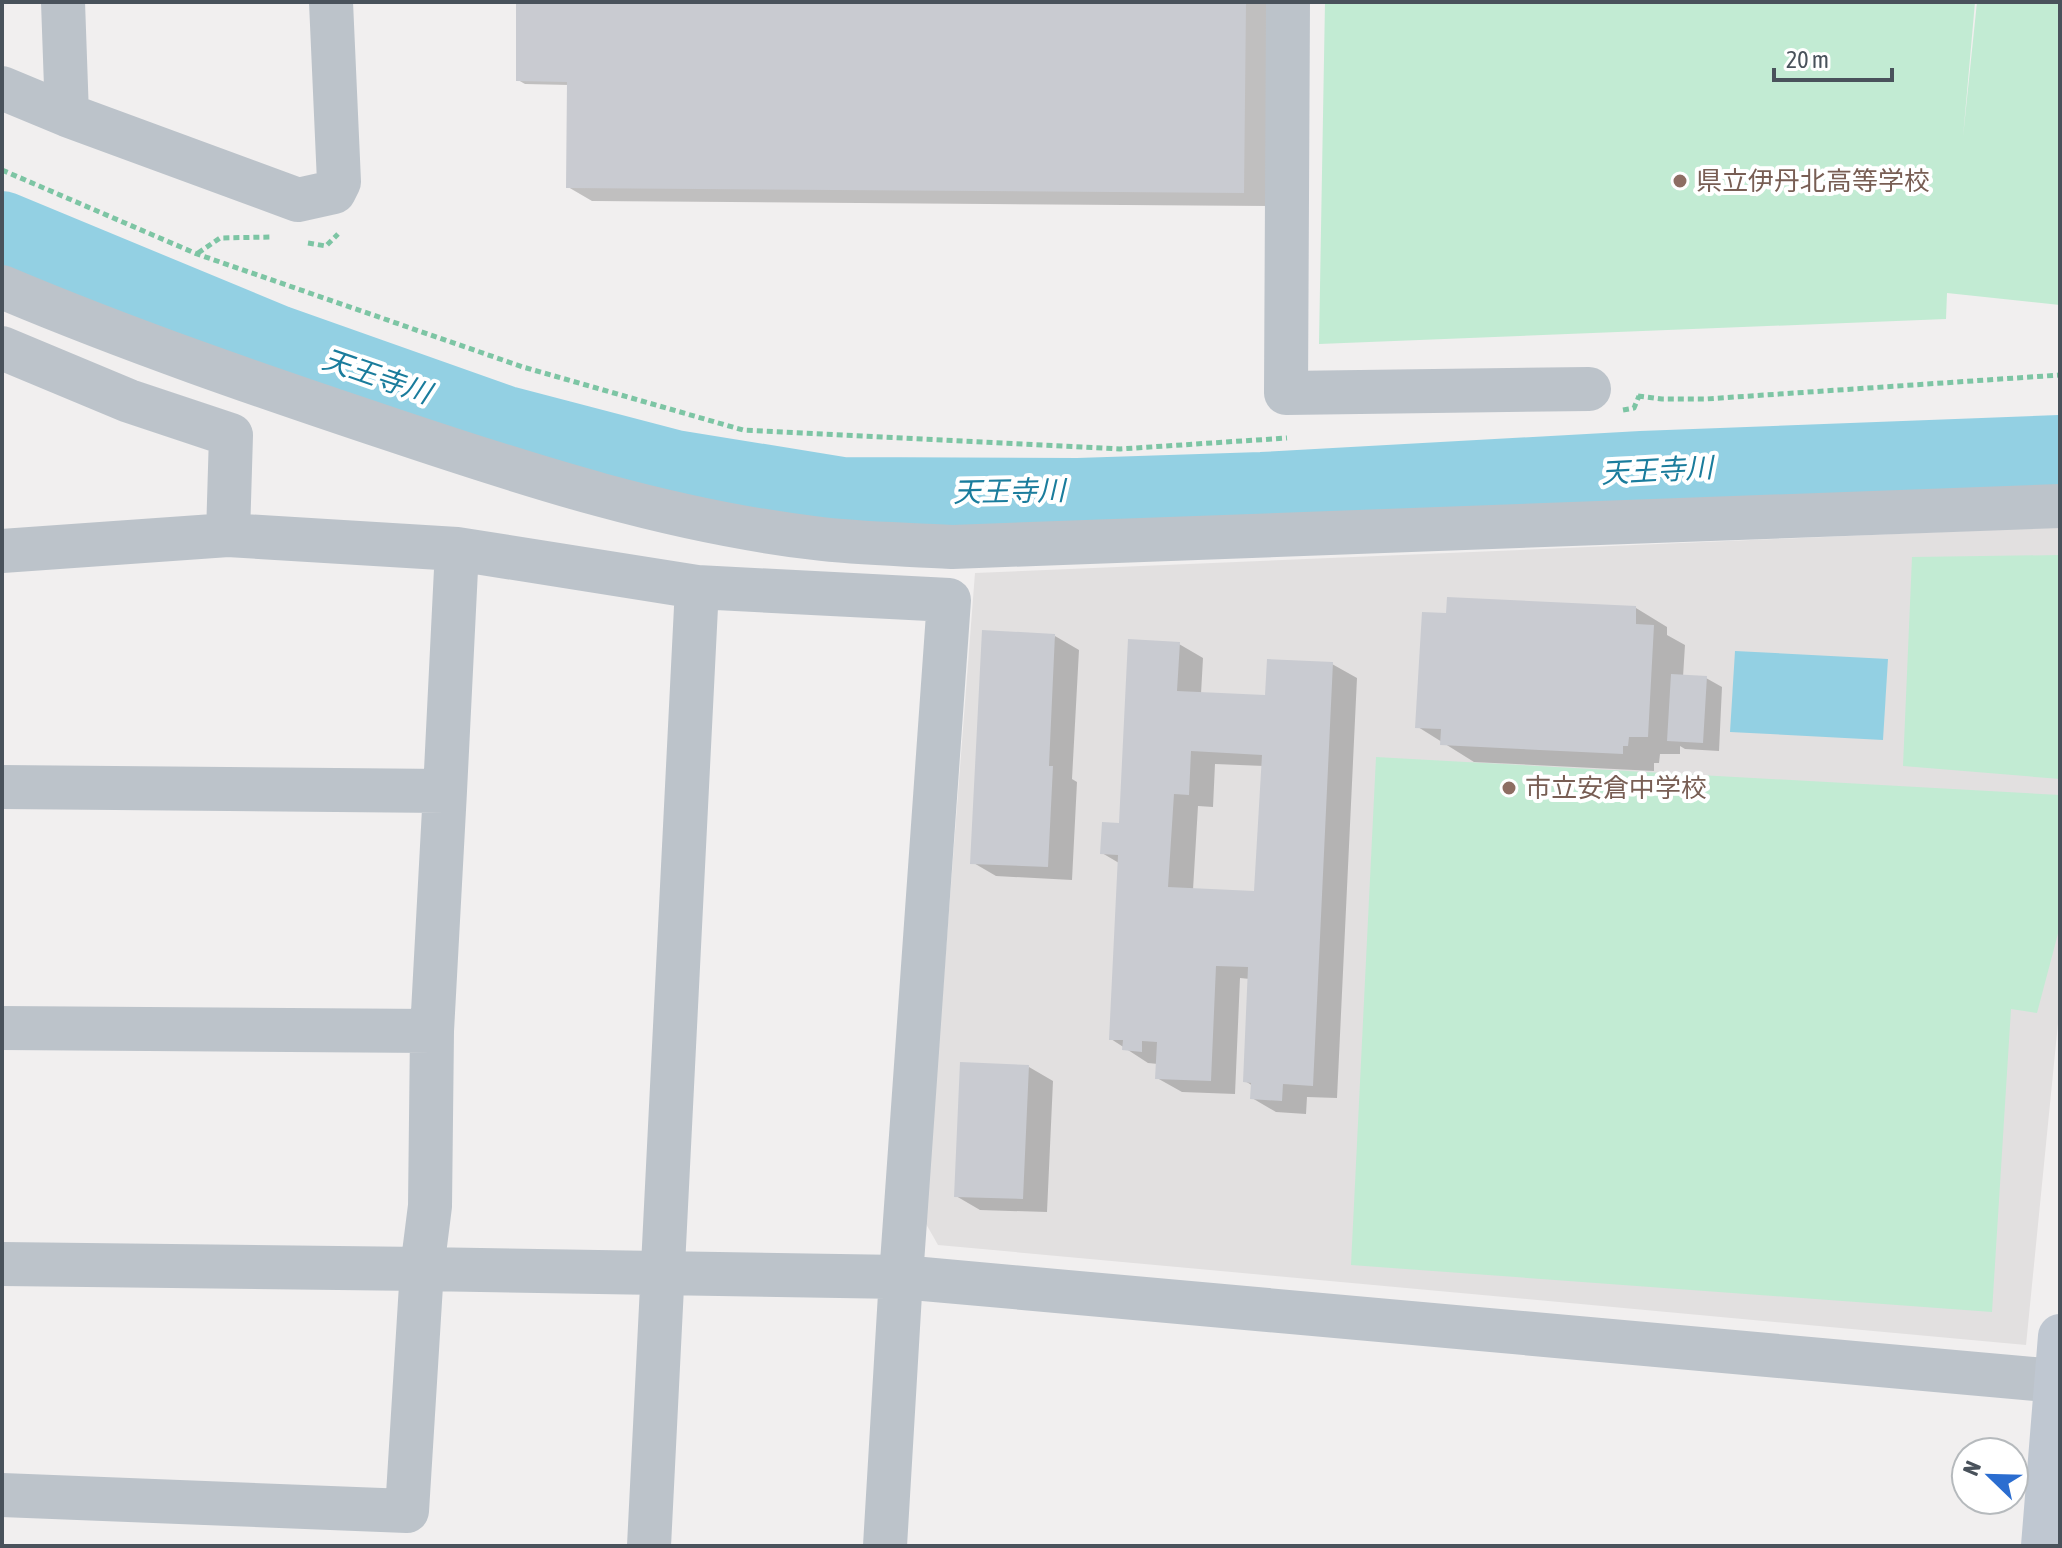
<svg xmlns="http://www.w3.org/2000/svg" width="2062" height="1548" font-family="'Asap Condensed','Noto Sans JP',sans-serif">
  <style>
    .education { fill: #e2e0e0 }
    .green { fill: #c2ebd3 }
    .water { fill: #93d0e3 }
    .shadow { fill: #0003; fill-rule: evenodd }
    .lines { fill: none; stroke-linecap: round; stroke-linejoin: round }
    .river { stroke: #93d0e3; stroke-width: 72 }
    .building { fill: #c9cbd1; fill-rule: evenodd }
    .path { stroke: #7dc5a4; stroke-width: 5; stroke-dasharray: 6 4; stroke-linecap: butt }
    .street { stroke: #bcc3ca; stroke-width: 44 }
    .secondary { stroke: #bfc7d1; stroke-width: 44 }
    .education-dot { fill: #8d6e63; stroke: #fff; stroke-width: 3 }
    .labels { text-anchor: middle; stroke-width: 8; stroke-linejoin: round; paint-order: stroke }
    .education-label { font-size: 26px; fill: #785e54; stroke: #fff; text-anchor: start }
    .water-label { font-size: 28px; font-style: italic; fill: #1a7c9c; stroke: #fff }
  </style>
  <rect width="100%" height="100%" fill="#f1efef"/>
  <path class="education" d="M 2060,527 L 2060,1003 L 2026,1345 L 938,1245 L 925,1222 L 975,573 Z"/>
  <path class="green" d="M 1325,2 L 1975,2 L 1963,137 L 1977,2 L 2060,2 L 2060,305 L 1947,293 L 1946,319 L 1319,344 Z
    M 2060,555 L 2060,779 L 1903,766 L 1912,557 Z
    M 1376,757 L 2060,795 L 2060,926 L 2037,1013 L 2011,1009 L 1992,1312 L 1351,1265 Z"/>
  <path class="water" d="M 1735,651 L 1888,659 L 1883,740 L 1730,732 Z"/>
  <path class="shadow" d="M 518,2 L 1270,2 L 1268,206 L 592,201 L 568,187 L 569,85 L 525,84 L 518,80 Z
    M 1636,608 L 1667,627 L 1667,635 L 1685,645 L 1683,677 L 1706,678 L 1722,687 L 1719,751 L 1685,749 L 1680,746 L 1680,754 L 1660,754 L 1659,763 L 1654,763 L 1654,771 L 1474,762 L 1418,727 Z
    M 1055,636 L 1079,650 L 1072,779 L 1077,782 L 1072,880 L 996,876 L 972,862 Z
    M 1179,644 L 1203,658 L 1201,694 L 1267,697 L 1332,664 L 1357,678 L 1337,1098 L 1307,1097 L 1306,1114 L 1276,1112 L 1252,1098 L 1253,1086 L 1245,1081 L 1250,979 L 1240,978 L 1235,1094 L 1182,1092 L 1157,1078 L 1158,1064 L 1148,1063 L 1111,1039 L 1119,863 L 1102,853 L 1121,825 ZM 1215,764 L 1264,766 L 1256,893 L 1193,890 L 1198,806 L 1213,807 Z
    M 1029,1067 L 1053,1081 L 1047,1212 L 980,1210 L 956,1196 Z"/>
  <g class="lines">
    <path class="river" d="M 2,227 L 277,341 L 503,421 L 675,466 L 842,493 L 1078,494 L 1262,488 L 1642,467 L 2060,451"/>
  </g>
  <path class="building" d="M 516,2 L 1246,2 L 1244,193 L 566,188 L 567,82 L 516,81 Z
    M 1447,597 L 1636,606 L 1636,624 L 1654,625 L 1648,737 L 1629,737 L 1628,746 L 1623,746 L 1623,754 L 1440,745 L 1441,729 L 1415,728 L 1422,612 L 1446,613 Z
    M 982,630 L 1055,634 L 1049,766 L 1053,766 L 1048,867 L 970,864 Z
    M 1128,639 L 1180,642 L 1177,691 L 1265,695 L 1267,659 L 1333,662 L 1313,1086 L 1283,1084 L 1282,1101 L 1250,1099 L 1251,1083 L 1243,1082 L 1248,967 L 1216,966 L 1211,1081 L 1155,1079 L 1157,1042 L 1142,1041 L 1142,1052 L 1122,1050 L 1123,1040 L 1109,1040 L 1118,855 L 1100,854 L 1102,822 L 1119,823 ZM 1191,751 L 1262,755 L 1254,891 L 1168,887 L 1174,794 L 1189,795 Z
    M 1671,674 L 1707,676 L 1703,743 L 1667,741 Z
    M 960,1062 L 1029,1065 L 1023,1199 L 954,1197 Z"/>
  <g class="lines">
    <path class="path" d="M 2,170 L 197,254 L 523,367 L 743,430 L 1120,449 L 1287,438
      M 308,243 L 326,246 L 338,234
      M 198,253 L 220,238 L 271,237
      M 1638,396 L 1662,399 L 1706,399 L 2060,375
      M 1623,410 L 1634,408 L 1639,396"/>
    <path class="street" d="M 63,2 L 67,115
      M 1288,2 L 1286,393 L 1589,389
      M 2,88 L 67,115 L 298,200 L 334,192 L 339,182 L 331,2
      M 2,287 C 130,341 261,386 393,430 C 530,476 670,521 814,538 C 859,544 906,544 952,547 L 2060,506
      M 2,348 L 129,401 L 231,435 L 228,535
      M 2,551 L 228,535 L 457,549 L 697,587 L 949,600 L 901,1277 L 885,1546
      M 2,787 L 445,791 L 432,1031 L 2,1028
      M 445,791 L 457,549
      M 432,1031 L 430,1206 L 422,1269 L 901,1277 L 2056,1381
      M 2,1264 L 422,1269 L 407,1511 L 2,1495
      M 649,1546 L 697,587"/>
    <path class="secondary" d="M 2043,1546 L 2060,1336"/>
  </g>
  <g class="education-dot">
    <circle cx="1680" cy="181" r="8"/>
    <circle cx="1509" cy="788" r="8"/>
  </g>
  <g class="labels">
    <g class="education-label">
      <text x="1696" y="190">県立伊丹北高等学校</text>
      <text x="1525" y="797">市立安倉中学校</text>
    </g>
    <g class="water-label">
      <text transform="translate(377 376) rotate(19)" y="10">天王寺川</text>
      <text transform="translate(1657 470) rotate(-3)" y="10">天王寺川</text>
      <text transform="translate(1009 491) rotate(-1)" y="10">天王寺川</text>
    </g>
  </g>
  <rect width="2062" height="1548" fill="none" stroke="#49525b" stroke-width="8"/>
  <g transform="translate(1990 1476) rotate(293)"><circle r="38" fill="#ffffff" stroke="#b6babd" stroke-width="2"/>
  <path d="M0-6L14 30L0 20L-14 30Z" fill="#2b6dd0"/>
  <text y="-12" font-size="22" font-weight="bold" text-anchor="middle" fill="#49525b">N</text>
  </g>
  <path d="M1774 68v12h118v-12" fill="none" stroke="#49525b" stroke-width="4"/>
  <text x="1786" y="68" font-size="24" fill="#49525b" stroke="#ffffff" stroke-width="6" paint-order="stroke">20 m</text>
</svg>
